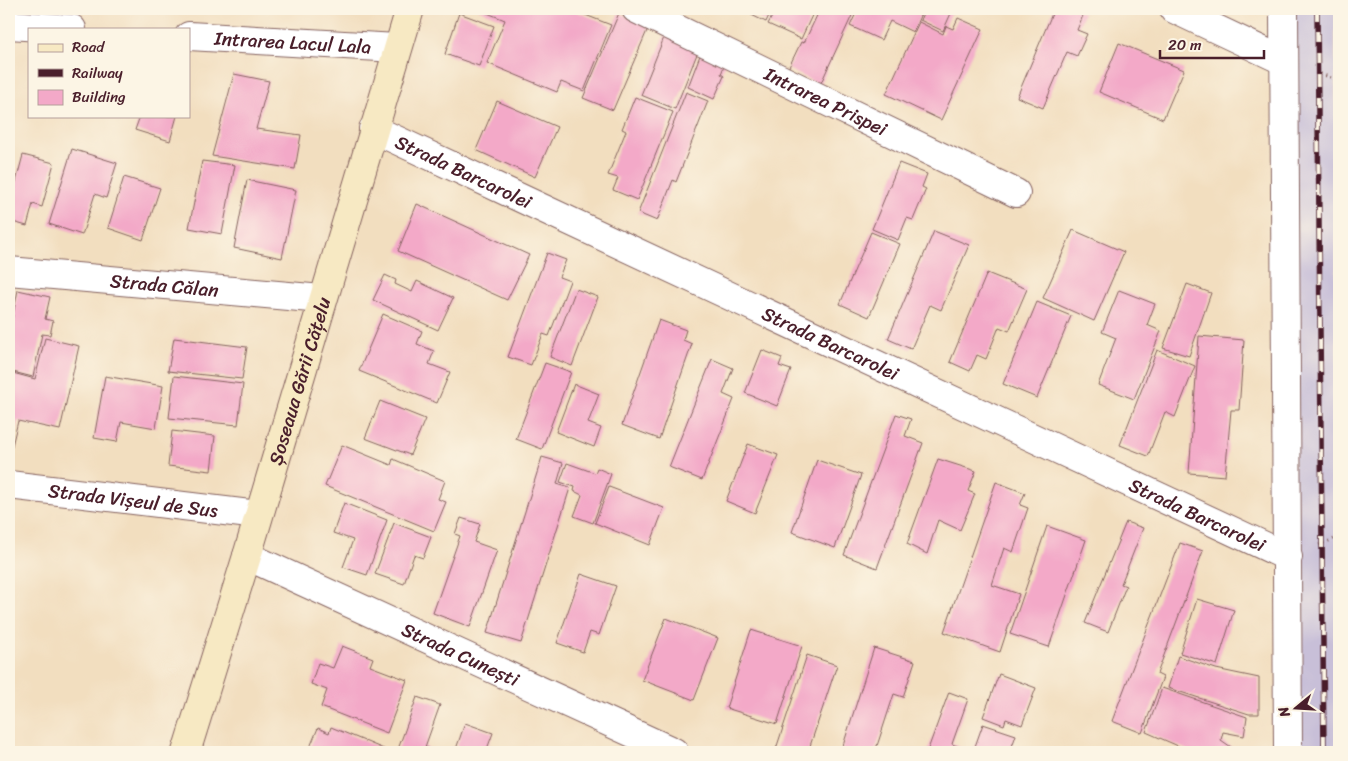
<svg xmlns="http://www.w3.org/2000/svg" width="1348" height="761" font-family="Sriracha,sans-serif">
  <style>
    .industrial { fill: #c8bfd8 }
    .building { fill: #f3a9c8 }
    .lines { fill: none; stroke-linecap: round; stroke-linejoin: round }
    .street-casing { stroke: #85625f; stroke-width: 30 }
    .secondary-casing { stroke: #85625f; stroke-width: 30 }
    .path { stroke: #85625f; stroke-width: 3; stroke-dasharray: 1 4; stroke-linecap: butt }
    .street { stroke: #fff; stroke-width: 28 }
    .secondary { stroke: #f7e9c3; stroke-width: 28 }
    .rail-casing { stroke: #4a1f2b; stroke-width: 5.5 }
    .rail { stroke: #fcf5e5; stroke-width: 4; stroke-dasharray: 11; stroke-linecap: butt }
    .labels { text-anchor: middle; stroke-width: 4.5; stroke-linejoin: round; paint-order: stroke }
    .street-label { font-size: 19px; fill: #4a1f2b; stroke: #fcf5e5 }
  </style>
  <rect width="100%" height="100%" fill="#fcf5e5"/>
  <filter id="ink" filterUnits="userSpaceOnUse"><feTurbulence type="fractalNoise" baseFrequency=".02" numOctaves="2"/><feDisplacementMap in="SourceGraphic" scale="10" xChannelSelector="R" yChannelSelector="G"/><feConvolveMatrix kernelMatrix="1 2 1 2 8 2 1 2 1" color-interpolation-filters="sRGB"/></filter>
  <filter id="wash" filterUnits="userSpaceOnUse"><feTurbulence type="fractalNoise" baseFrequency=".0096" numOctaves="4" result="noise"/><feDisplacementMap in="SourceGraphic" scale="20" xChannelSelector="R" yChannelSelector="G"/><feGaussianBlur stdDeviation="1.12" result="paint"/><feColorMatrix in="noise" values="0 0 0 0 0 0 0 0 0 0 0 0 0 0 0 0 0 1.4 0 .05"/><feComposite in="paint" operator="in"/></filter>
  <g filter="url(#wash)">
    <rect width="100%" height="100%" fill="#f2debf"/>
    <path class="industrial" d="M 1291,9 L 1335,9 L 1339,752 L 1295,752 Z"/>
    <g id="blocks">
      <path class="building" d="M 477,9 L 570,9 L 611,25 L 584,91 L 561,82 L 557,92 L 487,63 L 505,20 Z
        M 739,9 L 772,9 L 766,22 Z
        M 776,9 L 815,9 L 801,39 L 768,24 Z
        M 820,9 L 855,9 L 820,85 L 788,69 L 801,42 L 804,43 Z
        M 858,9 L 923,9 L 913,32 L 890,21 L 881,40 L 850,26 Z
        M 925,9 L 953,9 L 943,31 L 920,20 Z
        M 1054,9 L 1073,9 L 1084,13 L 1077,30 L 1087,34 L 1077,56 L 1067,52 L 1043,108 L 1017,97 Z
        M 459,13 L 494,26 L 479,66 L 445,54 Z
        M 619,13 L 649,26 L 613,110 L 583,98 Z
        M 958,18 L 983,29 L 941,120 L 886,94 L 919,22 L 943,34 L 946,26 L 953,29 Z
        M 665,35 L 699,49 L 675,109 L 641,95 Z
        M 1119,43 L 1184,70 L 1163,119 L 1099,92 Z
        M 702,50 L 726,61 L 721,74 L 724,76 L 714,99 L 688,87 Z
        M 234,74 L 269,81 L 256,129 L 301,135 L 295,169 L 212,156 Z
        M 686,92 L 708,101 L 676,182 L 673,180 L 657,221 L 638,213 Z
        M 635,97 L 673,112 L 637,200 L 613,190 L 618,178 L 608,175 L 626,131 L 622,129 Z
        M 497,101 L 557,127 L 535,177 L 476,150 Z
        M 140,116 L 177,116 L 170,141 L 135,130 Z
        M 72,149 L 117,163 L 106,198 L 95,194 L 82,235 L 49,224 Z
        M 23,155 L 54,163 L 42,207 L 33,204 L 27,226 L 9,221 L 9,208 Z
        M 202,161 L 235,165 L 222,234 L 189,228 Z
        M 899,163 L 927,174 L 922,187 L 926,189 L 913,220 L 907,218 L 898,240 L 872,229 Z
        M 124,177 L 160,188 L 143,240 L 108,228 Z
        M 247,180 L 296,190 L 282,258 L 234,248 Z
        M 417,204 L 529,255 L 507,300 L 398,251 Z
        M 1073,230 L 1124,252 L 1094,321 L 1043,298 Z
        M 934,231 L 969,245 L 941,310 L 930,305 L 911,349 L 888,339 Z
        M 871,232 L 900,244 L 869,317 L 840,304 Z
        M 547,253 L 566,260 L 559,277 L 570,281 L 549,336 L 543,334 L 531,365 L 508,357 Z
        M 987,273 L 1027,289 L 1009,331 L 999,327 L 986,359 L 977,355 L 970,371 L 950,362 Z
        M 385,275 L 396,280 L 395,284 L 412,292 L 417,281 L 453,298 L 438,330 L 373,300 Z
        M 1187,284 L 1211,293 L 1189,356 L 1163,348 Z
        M 576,289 L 598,297 L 572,366 L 550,357 Z
        M 18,290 L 50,297 L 45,319 L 53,321 L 50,335 L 42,334 L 33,377 L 9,371 L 9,335 Z
        M 1119,290 L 1155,304 L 1147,325 L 1161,331 L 1134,399 L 1098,385 L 1116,338 L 1102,332 Z
        M 1037,302 L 1071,316 L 1037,398 L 1003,384 Z
        M 383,314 L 422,331 L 417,344 L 434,351 L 429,364 L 450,372 L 437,403 L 359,371 Z
        M 659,320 L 686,330 L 683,340 L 692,344 L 659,439 L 622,425 Z
        M 1199,336 L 1244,340 L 1239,410 L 1231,410 L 1225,476 L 1189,473 Z
        M 45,338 L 79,346 L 60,430 L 18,421 L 11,450 L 9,449 L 9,372 L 35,379 Z
        M 174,338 L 247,347 L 242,379 L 168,371 Z
        M 762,350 L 782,358 L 779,366 L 791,370 L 777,406 L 745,393 Z
        M 1157,350 L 1195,366 L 1175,417 L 1165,412 L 1148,456 L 1120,445 Z
        M 712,359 L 733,368 L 723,394 L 734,399 L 702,480 L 669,467 Z
        M 545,363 L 571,372 L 542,449 L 516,439 Z
        M 105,376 L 163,386 L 156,428 L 121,422 L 117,442 L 94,438 Z
        M 174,376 L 243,384 L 238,425 L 169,418 Z
        M 574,384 L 599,394 L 588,423 L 601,428 L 594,447 L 556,432 Z
        M 380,401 L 425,419 L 410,455 L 365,438 Z
        M 896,414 L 911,419 L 905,436 L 923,443 L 877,568 L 844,555 Z
        M 172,431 L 215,436 L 211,471 L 168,466 Z
        M 748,444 L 778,455 L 755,513 L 726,501 Z
        M 342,445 L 391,465 L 393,459 L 445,481 L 438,499 L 446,502 L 434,531 L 325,486 Z
        M 542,457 L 563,463 L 557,484 L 570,488 L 521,643 L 487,633 Z
        M 938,459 L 976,471 L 968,491 L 975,494 L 960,530 L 938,520 L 927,554 L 907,544 Z
        M 817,460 L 861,475 L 835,548 L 792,532 Z
        M 567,463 L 595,473 L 597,468 L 611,474 L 593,523 L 574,516 L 582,495 L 574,491 L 575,487 L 560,482 Z
        M 996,482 L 1025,493 L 1020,505 L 1028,508 L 1013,552 L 1004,548 L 992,585 L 1019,594 L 1000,652 L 944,632 Z
        M 609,487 L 664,508 L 650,545 L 595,523 Z
        M 344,503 L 387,520 L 367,575 L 343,567 L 353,540 L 333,533 Z
        M 461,518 L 480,524 L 474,542 L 497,550 L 470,627 L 433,613 L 460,536 L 455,534 Z
        M 1126,522 L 1143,528 L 1121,584 L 1126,586 L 1108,632 L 1085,623 Z
        M 394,523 L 431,537 L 423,558 L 414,555 L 404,584 L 375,574 Z
        M 1047,526 L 1086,540 L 1049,647 L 1010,634 Z
        M 1180,543 L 1203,551 L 1157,674 L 1163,677 L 1142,733 L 1112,721 Z
        M 581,574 L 616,586 L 599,635 L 590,632 L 583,652 L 557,643 Z
        M 1197,599 L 1234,610 L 1217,665 L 1180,653 Z
        M 666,618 L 718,638 L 694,700 L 642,680 Z
        M 751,630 L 802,646 L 777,724 L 726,708 Z
        M 342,646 L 373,658 L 370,666 L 407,680 L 387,733 L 321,707 L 327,690 L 311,684 L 318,663 L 333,668 Z
        M 874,648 L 915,661 L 903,697 L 894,694 L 875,752 L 841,752 Z
        M 807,655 L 837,665 L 808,752 L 775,752 Z
        M 1178,656 L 1216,669 L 1259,678 L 1259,714 L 1249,714 L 1168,688 Z
        M 999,674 L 1036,688 L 1022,725 L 1006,719 L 1004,725 L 983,717 Z
        M 1162,688 L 1247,717 L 1244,736 L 1223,732 L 1221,740 L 1234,749 L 1251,752 L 1192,752 L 1146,732 Z
        M 949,692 L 968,699 L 952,744 L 972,752 L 927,752 Z
        M 417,697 L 440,705 L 425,747 L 440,752 L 397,752 Z
        M 465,723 L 493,733 L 487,749 L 495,752 L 455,752 Z
        M 983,724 L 1016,735 L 1010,752 L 973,752 Z
        M 331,727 L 386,750 L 385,752 L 308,752 L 318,728 L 329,733 Z
        M 525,747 L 539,752 L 523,752 Z"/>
    </g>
  </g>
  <g filter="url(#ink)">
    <use href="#blocks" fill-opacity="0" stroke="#85625f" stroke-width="1"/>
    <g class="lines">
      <defs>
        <g id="street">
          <path id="s1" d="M 636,9 L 1016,193"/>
          <path d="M 1174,9 L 1282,60"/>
          <path d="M 1284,9 L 1288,752"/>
          <path d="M 9,25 L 72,29"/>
          <path id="s2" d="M 189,36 L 397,48"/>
          <path id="s3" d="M 373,129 L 1288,557"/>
          <path id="s4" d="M 9,271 L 322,299"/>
          <path id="s5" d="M 9,485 L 258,515"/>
          <path id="s6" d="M 247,556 L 674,752"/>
        </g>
        <g id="secondary">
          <path id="s7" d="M 186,752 L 247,556 L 410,9"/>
        </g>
      </defs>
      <use href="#street" class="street-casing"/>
      <use href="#secondary" class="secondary-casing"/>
      <path class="path" d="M 1316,72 L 1339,81
        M 1319,545 L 1339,537"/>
      <use href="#street" class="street"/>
      <use href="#secondary" class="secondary"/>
      <defs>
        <path id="rail" d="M 1317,9 L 1324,752"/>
      </defs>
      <use href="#rail" class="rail-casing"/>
      <use href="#rail" class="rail"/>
    </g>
  </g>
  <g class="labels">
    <g class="street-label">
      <text dy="7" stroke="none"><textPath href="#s2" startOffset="104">Intrarea Lacul Lala</textPath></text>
      <text dy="7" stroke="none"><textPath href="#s1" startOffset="211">Intrarea Prispei</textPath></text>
      <text dy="7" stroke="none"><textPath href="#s3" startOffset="100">Strada Barcarolei</textPath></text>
      <text dy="7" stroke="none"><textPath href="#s4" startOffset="156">Strada Călan</textPath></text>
      <text dy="7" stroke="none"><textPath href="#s3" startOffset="505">Strada Barcarolei</textPath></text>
      <text dy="7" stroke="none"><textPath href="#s7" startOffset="388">Șoseaua Gării Cățelu</textPath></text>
      <text dy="7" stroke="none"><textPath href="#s5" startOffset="125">Strada Vișeul de Sus</textPath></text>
      <text dy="7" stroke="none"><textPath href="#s3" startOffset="910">Strada Barcarolei</textPath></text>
      <text dy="7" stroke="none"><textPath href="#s6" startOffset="235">Strada Cunești</textPath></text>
    </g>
  </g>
  <rect width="1348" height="761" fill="none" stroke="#fcf5e5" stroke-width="30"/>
  <rect x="28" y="28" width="162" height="90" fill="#fcf5e5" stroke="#b59f9b"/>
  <rect x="38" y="44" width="25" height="8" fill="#f7e9c3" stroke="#b59f9b"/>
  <text x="72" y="52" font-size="15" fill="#4a1f2b">Road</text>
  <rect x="38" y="69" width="25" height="8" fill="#4a1f2b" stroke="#b59f9b"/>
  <text x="72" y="78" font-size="15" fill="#4a1f2b">Railway</text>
  <rect x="38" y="90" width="25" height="15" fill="#f3a9c8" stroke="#b59f9b"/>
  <text x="72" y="102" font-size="15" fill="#4a1f2b">Building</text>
  <g transform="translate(1296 708) rotate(252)" stroke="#fcf5e5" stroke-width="4" paint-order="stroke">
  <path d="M0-4L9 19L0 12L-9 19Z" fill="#4a1f2b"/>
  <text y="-8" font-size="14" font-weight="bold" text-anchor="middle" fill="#4a1f2b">N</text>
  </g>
  <path d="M1160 50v8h104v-8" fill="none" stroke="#4a1f2b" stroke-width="2.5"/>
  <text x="1168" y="50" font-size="15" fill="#4a1f2b" stroke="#fcf5e5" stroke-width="4" paint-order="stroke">20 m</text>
</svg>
